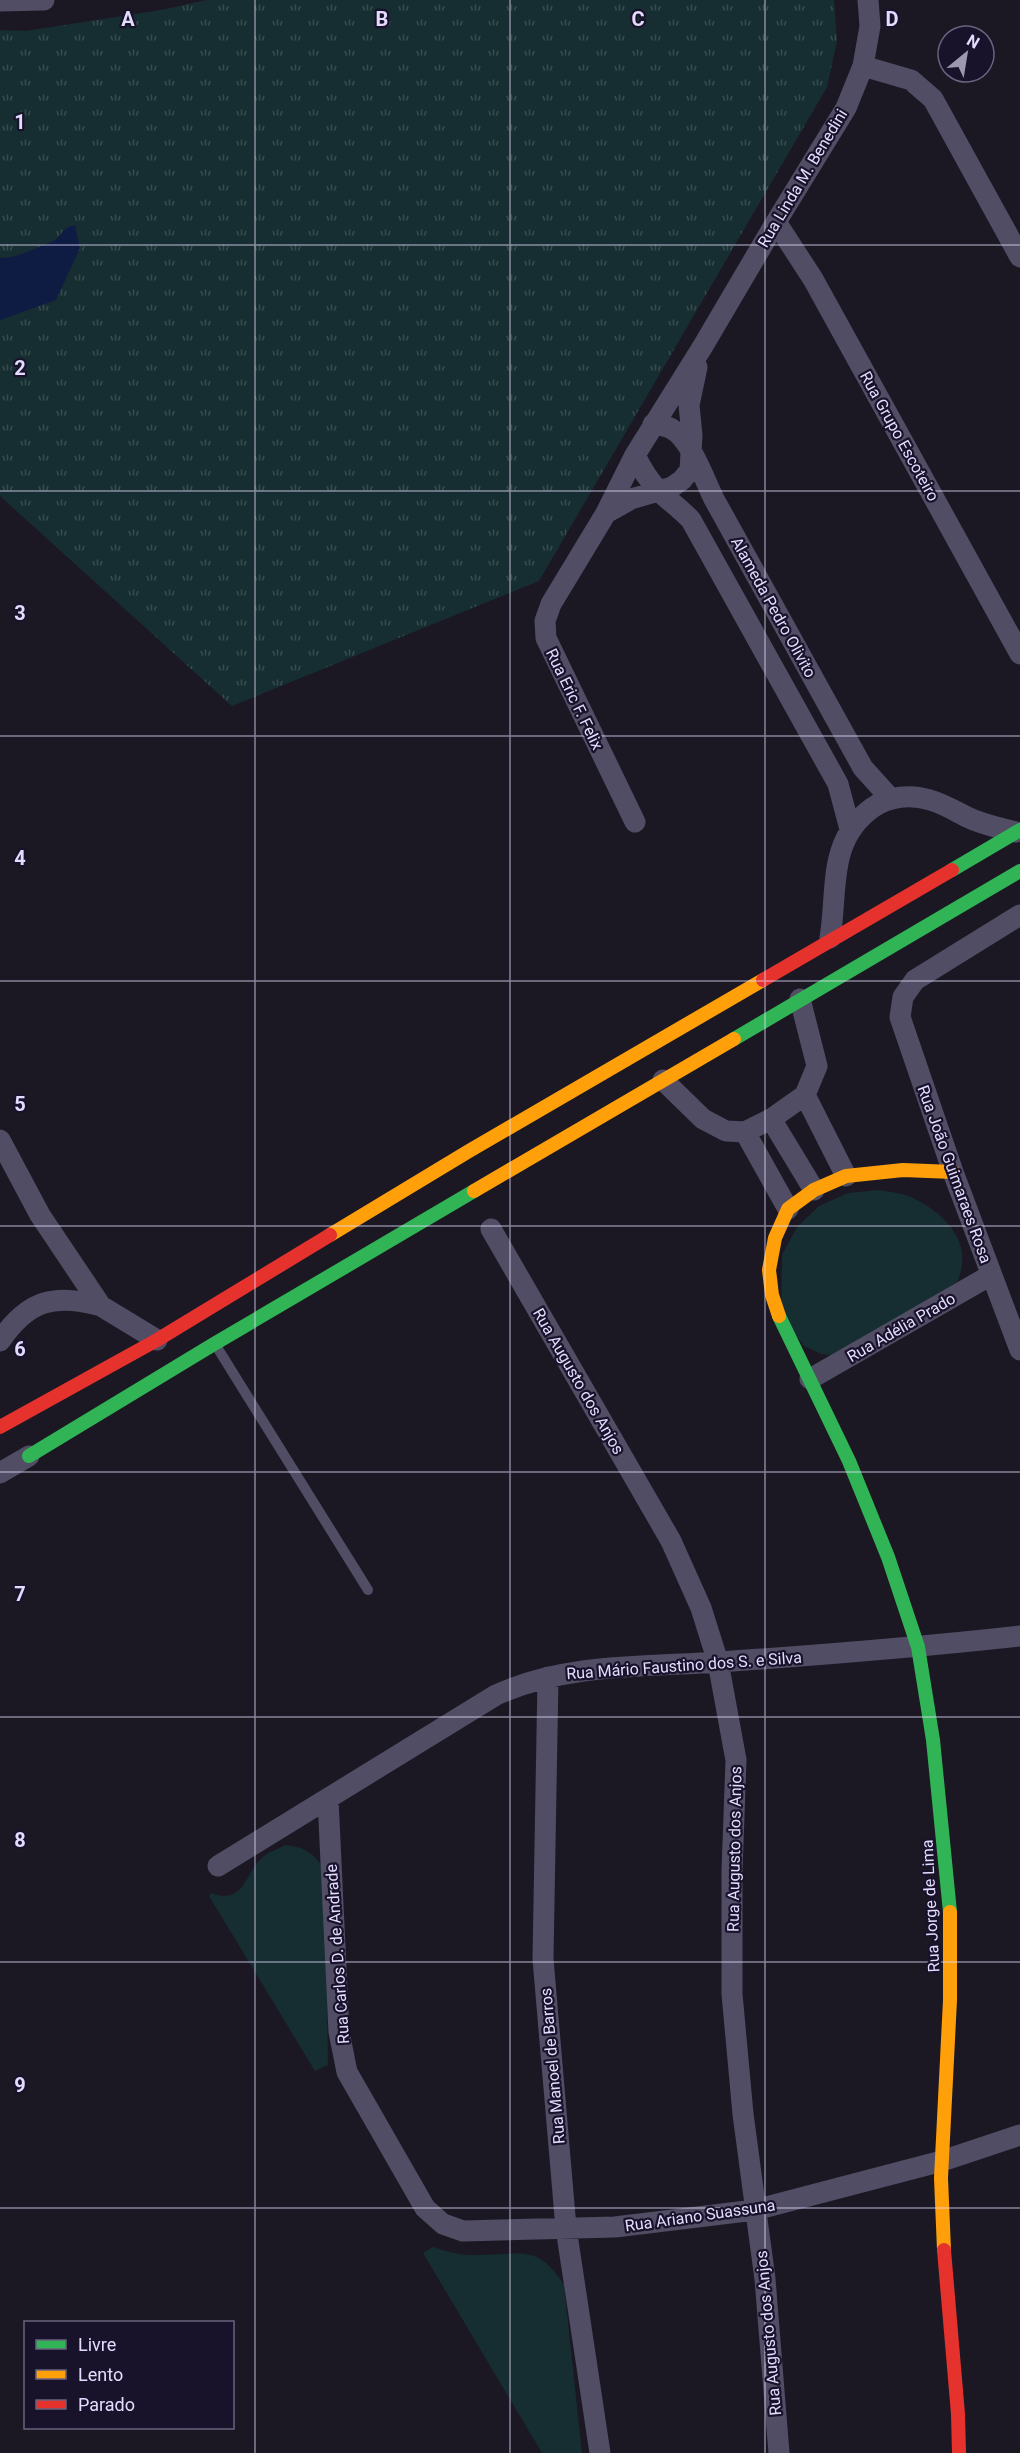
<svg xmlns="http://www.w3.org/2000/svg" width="1020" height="2453" font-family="Roboto,sans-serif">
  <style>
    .grass { fill: url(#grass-tufts) }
    .green { fill: #162e31 }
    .water { fill: #0e1c44 }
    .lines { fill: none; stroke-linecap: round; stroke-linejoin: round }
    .lane { stroke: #514d64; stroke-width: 10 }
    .street { stroke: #514d64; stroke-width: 21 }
    .fast { stroke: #30b455; stroke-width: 14 }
    .slow { stroke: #ff9f0a; stroke-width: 14 }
    .jam { stroke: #e5322d; stroke-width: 14 }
    .grid { fill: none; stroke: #e3dcfe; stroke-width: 1.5; stroke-opacity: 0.55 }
    .labels { text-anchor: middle; stroke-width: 4.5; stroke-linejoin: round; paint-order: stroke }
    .street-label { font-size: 16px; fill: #e3dcfe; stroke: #18122a }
    .grid-label { font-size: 20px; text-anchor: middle; font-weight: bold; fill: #e3dcfe; stroke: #18122a; stroke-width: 4.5; stroke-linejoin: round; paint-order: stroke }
  </style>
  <defs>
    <pattern id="grass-tufts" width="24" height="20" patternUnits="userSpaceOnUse" patternTransform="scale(1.5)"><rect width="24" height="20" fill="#162e31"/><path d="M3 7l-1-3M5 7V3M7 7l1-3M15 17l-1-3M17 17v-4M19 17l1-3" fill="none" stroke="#384c50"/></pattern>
  </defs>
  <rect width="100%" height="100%" fill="#1b1824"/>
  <path class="grass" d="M 207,0 L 834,0 L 837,41 L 827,87 L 539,581 L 232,706 L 0,496 L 0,30 L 26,31 L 161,10 Z"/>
  <path class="green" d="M 879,1190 C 889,1192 902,1193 911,1197 C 945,1213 975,1243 957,1282 L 840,1356 L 821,1354 L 804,1346 L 781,1316 L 782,1255 L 797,1227 L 819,1206 L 848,1193 Z
    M 285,1845 C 305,1847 315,1854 325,1871 L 328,2065 L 315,2071 L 209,1896 L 211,1893 C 245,1906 245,1871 264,1856 C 270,1851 279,1849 285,1845 Z
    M 433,2247 C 448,2252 463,2256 479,2255 C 521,2255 538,2243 564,2285 L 582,2453 L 542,2453 L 423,2253 Z"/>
  <path class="water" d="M 75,225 L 80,248 L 56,300 L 0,320 L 0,258 C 19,258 35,248 51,242 C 62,238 60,228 75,225 Z"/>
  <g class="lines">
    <path class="lane" d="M 215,1344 L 368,1590"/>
    <path class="street" d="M 0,1 L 44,0
      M 863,66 L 911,80 L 933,99 L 1020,257
      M 776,222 L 813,279 L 1020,654
      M 653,424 C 659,425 666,426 672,429 C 691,440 704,479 714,499 L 863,768 L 891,799
      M 635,455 C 641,468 648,480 659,491 C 669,501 681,509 691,520 L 838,784 L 850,829
      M 606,513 L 631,499 L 672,487 L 682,480 L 690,470 L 692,435 L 689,405 L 697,367
      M 635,822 L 546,638 L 545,621 L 551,604 L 606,513 L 635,455 L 703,346 L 776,222 L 846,108 L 863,66 L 870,26 L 868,0
      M 1020,915 L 915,980 L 903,997 L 900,1017 L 953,1172 L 1020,1350
      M 830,938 C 838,889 827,841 872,808 C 889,796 911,794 930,800 C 944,804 955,811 967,817 C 983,825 1000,828 1016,832
      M 663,1080 L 703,1119 L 726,1131 L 745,1132 L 771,1119 L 805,1095 L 817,1066 L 800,999
      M 805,1095 L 846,1176
      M 771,1119 L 814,1190
      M 745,1132 L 788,1209
      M 0,1140 L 40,1215 L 101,1306 L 157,1340
      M 491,1229 L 671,1541 L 701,1608 L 718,1662 L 736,1760 L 732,1871 L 732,1994 L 743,2114 L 765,2279 L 779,2453
      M 0,1341 C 28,1300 54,1293 101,1306
      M 810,1379 L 991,1275
      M 0,1473 L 29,1456
      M 548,1677 L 543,1959 L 566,2228 L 600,2453
      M 328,1799 L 339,2032 L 347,2072 L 425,2208 L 443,2224 L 463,2231 L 615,2227 L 755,2210 L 942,2161 L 1020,2135
      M 218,1866 L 496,1695 C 566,1663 645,1667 720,1662 C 820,1655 920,1647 1020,1636"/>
    <path class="fast" d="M 952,870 L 1020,830
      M 734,1039 L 1020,871
      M 779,1316 L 849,1461 L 888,1557 L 918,1647 L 933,1740 L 950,1912
      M 29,1456 L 214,1344 L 474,1191"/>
    <path class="slow" d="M 474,1191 L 734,1039
      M 330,1235 L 469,1151 L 763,980
      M 779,1316 L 772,1295 L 769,1270 L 775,1238 L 788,1209 L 814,1190 L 846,1176 L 903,1170 L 953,1172
      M 944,2250 L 941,2178 L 950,2000 L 950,1912"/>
    <path class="jam" d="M 763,980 L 952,870
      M 0,1427 L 157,1340 L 330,1235
      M 944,2250 L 958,2414 L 959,2453"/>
  </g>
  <path class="grid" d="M 255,0 L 255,2453M 510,0 L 510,2453M 765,0 L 765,2453M 0,245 L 1020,245M 0,491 L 1020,491M 0,736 L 1020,736M 0,981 L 1020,981M 0,1226 L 1020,1226M 0,1472 L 1020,1472M 0,1717 L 1020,1717M 0,1962 L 1020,1962M 0,2208 L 1020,2208"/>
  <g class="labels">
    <g class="street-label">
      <text transform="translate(802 178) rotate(-59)" y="6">Rua Linda M. Benedini</text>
      <text transform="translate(900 436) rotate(61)" y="6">Rua Grupo Escoteiro</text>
      <text transform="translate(774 607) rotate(61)" y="6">Alameda Pedro Olivito</text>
      <text transform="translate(575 699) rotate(64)" y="6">Rua Eric F. Felix</text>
      <text transform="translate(955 1174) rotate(70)" y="6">Rua João Guimaraes Rosa</text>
      <text transform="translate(901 1327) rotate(-30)" y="6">Rua Adélia Prado</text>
      <text transform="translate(579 1381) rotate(60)" y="6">Rua Augusto dos Anjos</text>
      <text transform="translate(684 1665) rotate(-4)" y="6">Rua Mário Faustino dos S. e Silva</text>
      <text transform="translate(734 1849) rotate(-89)" y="6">Rua Augusto dos Anjos</text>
      <text transform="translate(930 1906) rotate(-93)" y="6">Rua Jorge de Lima</text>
      <text transform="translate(337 1954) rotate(-94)" y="6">Rua Carlos D. de Andrade</text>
      <text transform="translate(552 2066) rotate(-95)" y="6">Rua Manoel de Barros</text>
      <text transform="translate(700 2215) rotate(-8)" y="6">Rua Ariano Suassuna</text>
      <text transform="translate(768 2333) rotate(-95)" y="6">Rua Augusto dos Anjos</text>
    </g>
  </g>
  <g class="grid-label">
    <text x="128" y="26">A</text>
    <text x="382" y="26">B</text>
    <text x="638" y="26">C</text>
    <text x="892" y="26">D</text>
    <text x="20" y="129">1</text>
    <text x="20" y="375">2</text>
    <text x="20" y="620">3</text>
    <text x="20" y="865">4</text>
    <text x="20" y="1111">5</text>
    <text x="20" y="1356">6</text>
    <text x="20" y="1601">7</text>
    <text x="20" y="1847">8</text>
    <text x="20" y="2092">9</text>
  </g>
  <rect x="24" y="2321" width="210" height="108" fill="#18122a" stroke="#69637f" stroke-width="1.5"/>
  <rect x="36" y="2340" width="30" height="9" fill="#30b455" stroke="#69637f" stroke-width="1.5"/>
  <text x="78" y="2351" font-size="18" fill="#e3dcfe">Livre</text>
  <rect x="36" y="2370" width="30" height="9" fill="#ff9f0a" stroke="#69637f" stroke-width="1.5"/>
  <text x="78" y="2381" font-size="18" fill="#e3dcfe">Lento</text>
  <rect x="36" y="2400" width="30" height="9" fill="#e5322d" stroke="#69637f" stroke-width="1.5"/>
  <text x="78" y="2411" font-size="18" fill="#e3dcfe">Parado</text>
  <g transform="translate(966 54) rotate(30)"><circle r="28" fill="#18122a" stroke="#69637f" stroke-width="1.5"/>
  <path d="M0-4.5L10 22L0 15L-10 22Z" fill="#9d97b2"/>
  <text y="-9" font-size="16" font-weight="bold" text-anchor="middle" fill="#e3dcfe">N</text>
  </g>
</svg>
